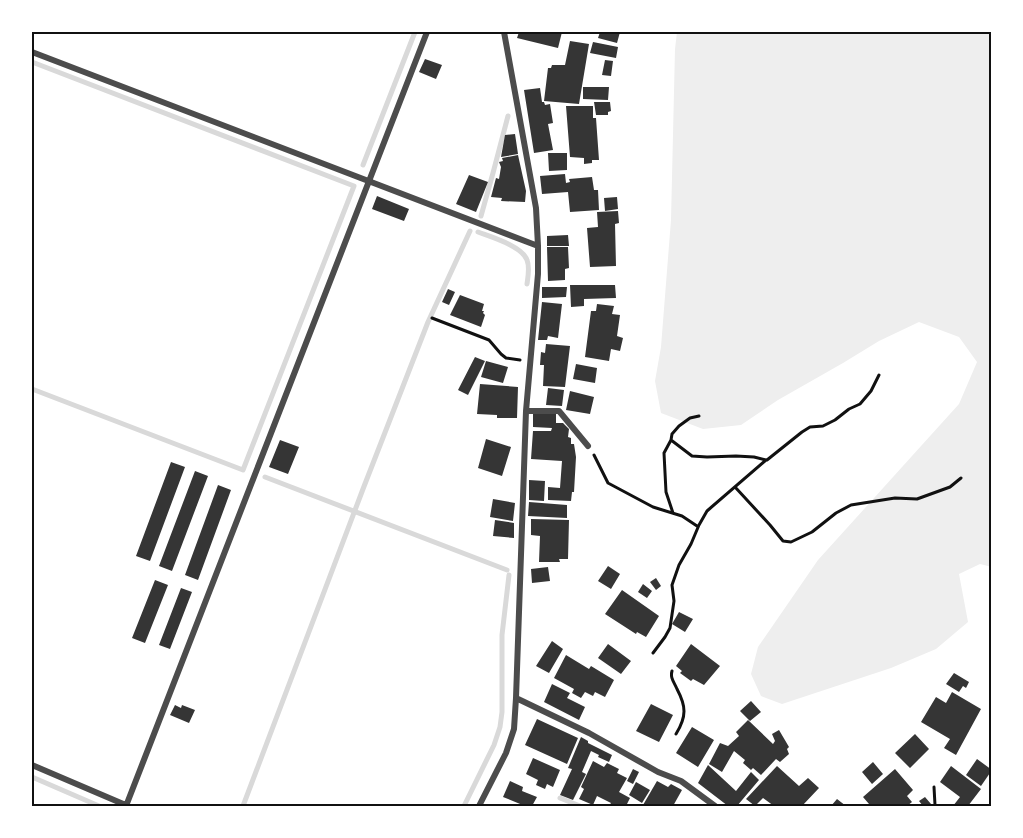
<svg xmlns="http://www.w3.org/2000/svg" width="1023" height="838" font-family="Commissioner,sans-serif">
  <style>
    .green { fill: #eee }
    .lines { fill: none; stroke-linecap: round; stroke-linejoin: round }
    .stream { stroke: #d9d9d9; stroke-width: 5 }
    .building { fill: #353535 }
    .path { stroke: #111; stroke-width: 3 }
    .minor { stroke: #4c4c4c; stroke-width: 6 }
    .neatline { fill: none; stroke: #111; stroke-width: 2 }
  </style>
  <rect width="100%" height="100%" fill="#fff"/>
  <path class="green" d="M 677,32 L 991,32 L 992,567 L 980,564 L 959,574 L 968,622 L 936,649 L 891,668 L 782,704 L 761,696 L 751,674 L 758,647 L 818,560 L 959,404 L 977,362 L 959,337 L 919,322 L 879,341 L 843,363 L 778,400 L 741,425 L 703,429 L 661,413 L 655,381 L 661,347 L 671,220 L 675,49 Z"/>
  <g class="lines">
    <path class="stream" d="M 32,62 L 354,186 L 243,470 L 32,389
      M 363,165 L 415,32
      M 481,216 L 493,173 L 508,116
      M 478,232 C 491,237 522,246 527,260 C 530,267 528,277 527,284
      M 265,477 L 507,570
      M 32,777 L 99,806
      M 560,798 L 580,806
      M 243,806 L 363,489 L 428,322 L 470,231
      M 464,806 L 494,745 L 500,727 L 502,712 L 502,635 L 509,575"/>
  </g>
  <path class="building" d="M 519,32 L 562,32 L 558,48 L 517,38 Z
    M 600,32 L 620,32 L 617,43 L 598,38 Z
    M 570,41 L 589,44 L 579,104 L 544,101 L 548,68 L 551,68 L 552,65 L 565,65 Z
    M 593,42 L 618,47 L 616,58 L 590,53 Z
    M 425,59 L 442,65 L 436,79 L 419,72 Z
    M 605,60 L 613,61 L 611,76 L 602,75 Z
    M 583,87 L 609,87 L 608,100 L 583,99 Z
    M 540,88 L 542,102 L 544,102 L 545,105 L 550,104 L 553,123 L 548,124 L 553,150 L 534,153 L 524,90 Z
    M 594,102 L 610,102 L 611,111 L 608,112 L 608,115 L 596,115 Z
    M 566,106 L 593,106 L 593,118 L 596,118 L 599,160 L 592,160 L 592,163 L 584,164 L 584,158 L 570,157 Z
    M 515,134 L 518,154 L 501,157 L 505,135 Z
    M 548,153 L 567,153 L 567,170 L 549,171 Z
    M 518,155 L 526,191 L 525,202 L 501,201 L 502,198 L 491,197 L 496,178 L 499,179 L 501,167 L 499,162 L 503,161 L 502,158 Z
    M 565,174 L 566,183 L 570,182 L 569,179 L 592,177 L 594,190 L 598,190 L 599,210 L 570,212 L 568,192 L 542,194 L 540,176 Z
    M 469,175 L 488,182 L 476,212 L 456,204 Z
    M 377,196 L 409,209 L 404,221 L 372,209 Z
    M 617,197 L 618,209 L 605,211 L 604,198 Z
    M 618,211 L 619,223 L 615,224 L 616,266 L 590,267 L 587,228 L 598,227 L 597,212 Z
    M 568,235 L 569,246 L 547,246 L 547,236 Z
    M 547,247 L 568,247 L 569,268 L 565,269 L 565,280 L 548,281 Z
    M 570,285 L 615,285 L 616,298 L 584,299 L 584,306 L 571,307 Z
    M 542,287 L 567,287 L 566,297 L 542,298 Z
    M 448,289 L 455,292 L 449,305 L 442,302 Z
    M 460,295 L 484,304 L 482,311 L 484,311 L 483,313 L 485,315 L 481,327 L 450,315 Z
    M 542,302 L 562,304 L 558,338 L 548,336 L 547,340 L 538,340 Z
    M 597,304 L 614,306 L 612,314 L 620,315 L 617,336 L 623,338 L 620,351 L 611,349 L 609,361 L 585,357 L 591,311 L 596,311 Z
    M 546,344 L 570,346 L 565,387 L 543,386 L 544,365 L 540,365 L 541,352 L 545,353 Z
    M 475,357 L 485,361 L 468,395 L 458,390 Z
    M 486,361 L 508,367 L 503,383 L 481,377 Z
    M 576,364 L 597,368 L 595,383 L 573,379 Z
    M 480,384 L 518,387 L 517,418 L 497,418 L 497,415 L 477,414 Z
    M 548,388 L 564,390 L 562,406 L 546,405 Z
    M 570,391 L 594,397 L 590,414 L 566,410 Z
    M 533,414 L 556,414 L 556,423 L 563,423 L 569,429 L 568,437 L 571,438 L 571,444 L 574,444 L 576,457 L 574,492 L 572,492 L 571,501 L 548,500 L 548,487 L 560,488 L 562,461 L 531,459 L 533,431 L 551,431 L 552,428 L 533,427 Z
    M 486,439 L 511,447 L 502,476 L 478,468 Z
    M 280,440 L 299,447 L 288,474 L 269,467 Z
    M 171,462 L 185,467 L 150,561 L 136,556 Z
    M 195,471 L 208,476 L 172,571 L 159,566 Z
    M 529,480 L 545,481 L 544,501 L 529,500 Z
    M 218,485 L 231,490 L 198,580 L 185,575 Z
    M 493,499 L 515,503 L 513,521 L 490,517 Z
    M 529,502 L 567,505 L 567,518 L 528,516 Z
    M 531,519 L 569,520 L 568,559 L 559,559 L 560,562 L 539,562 L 540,536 L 531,535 Z
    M 495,520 L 514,523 L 514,538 L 493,536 Z
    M 608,566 L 620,574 L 611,589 L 598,581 Z
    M 548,567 L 550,581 L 532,583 L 531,569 Z
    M 656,578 L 661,586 L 656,590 L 650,582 Z
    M 155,580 L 168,585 L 145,643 L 132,638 Z
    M 643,584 L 652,591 L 647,598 L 638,592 Z
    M 181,588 L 192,592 L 170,649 L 159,645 Z
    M 622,590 L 659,616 L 646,637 L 637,632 L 636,634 L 605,614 Z
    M 679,612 L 693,619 L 685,632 L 672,624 Z
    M 552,641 L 563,649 L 549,673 L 536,666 Z
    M 608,644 L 631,661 L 621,674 L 598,658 Z
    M 691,644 L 720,666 L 704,685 L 693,679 L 691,681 L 680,673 L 682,671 L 676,666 Z
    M 566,655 L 589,669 L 591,666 L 614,680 L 605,697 L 595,692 L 593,696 L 585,692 L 581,698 L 572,693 L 574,689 L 554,678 Z
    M 954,673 L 969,682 L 966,688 L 963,686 L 959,692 L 946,684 Z
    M 552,684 L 570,693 L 567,698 L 585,707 L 579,720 L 544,702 Z
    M 952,692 L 981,709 L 956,755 L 944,748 L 950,739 L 921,722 L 936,697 L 946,703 Z
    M 751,701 L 761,712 L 750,721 L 740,711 Z
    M 651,704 L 673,715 L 659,742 L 636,731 Z
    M 175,705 L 181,708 L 182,705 L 195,710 L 189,723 L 170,715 Z
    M 537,719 L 578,738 L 567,764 L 525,745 Z
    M 748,720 L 773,744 L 775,741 L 772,734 L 779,730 L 789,747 L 787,749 L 789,754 L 780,762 L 776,759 L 761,775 L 753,768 L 751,770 L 743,763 L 745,760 L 734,751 L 722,772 L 709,764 L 720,743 L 728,746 L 739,736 L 736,732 Z
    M 692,727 L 714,740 L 698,767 L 676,753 Z
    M 915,734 L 929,749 L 910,768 L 895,753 Z
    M 581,737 L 588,741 L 588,743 L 612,755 L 609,762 L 598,757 L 599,755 L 591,751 L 582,772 L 586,774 L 573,800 L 560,795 L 572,769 L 568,768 Z
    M 533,758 L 560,770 L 553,787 L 547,784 L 545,789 L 536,785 L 538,780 L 526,774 Z
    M 977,759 L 992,770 L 981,786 L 966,775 Z
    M 593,761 L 604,767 L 607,763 L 619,769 L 617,773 L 627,778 L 619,792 L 630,798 L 626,806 L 609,806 L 611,803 L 597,796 L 593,805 L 579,799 L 584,789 L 581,787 Z
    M 873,762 L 883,774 L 872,784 L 862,772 Z
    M 708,765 L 736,791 L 751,772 L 759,780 L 737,806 L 728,806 L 698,783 Z
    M 777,766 L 799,786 L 808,778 L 819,788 L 802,806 L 774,806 L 763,798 L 755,806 L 746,799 Z
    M 951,766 L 981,789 L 968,806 L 953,806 L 960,797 L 940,782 Z
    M 633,769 L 639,772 L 633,784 L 627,781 Z
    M 895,769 L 913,790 L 907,796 L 912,802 L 907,806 L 866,806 L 869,804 L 863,797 Z
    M 510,781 L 523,787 L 522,791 L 537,797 L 532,806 L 525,806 L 503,797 Z
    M 657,781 L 668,787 L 671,784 L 682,790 L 673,806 L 646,806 L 643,805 Z
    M 636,782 L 650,790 L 642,803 L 629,795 Z
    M 925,797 L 931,804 L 928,806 L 923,806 L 919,801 Z
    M 837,799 L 846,806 L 831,806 Z"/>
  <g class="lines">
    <path class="path" d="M 432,318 L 489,340 L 501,354 L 506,358 L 520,360
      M 594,455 L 608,483 L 653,507 L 682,516 L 697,526
      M 767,460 L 802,432 L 810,427 L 823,426 L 835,420 L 849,409 L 860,404 L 871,391 L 879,375
      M 735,487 L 770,525 L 783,541 L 791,542 L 812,532 L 836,513 L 851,505 L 895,498 L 917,499 L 950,487 L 961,478
      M 673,513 L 666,492 L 664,453 L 671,440 L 672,434 L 679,426 L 690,418 L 699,416
      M 653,653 L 665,637 L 670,628 L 674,601 L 672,585 L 679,565 L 691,544 L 699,525 L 707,511 L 766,460 L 754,457 L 736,456 L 707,457 L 692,456 L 671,440
      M 672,671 C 670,678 674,682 677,689 C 686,706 687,716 676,734
      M 934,806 L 935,805 L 934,787"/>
    <path class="minor" d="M 504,32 L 536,208 L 538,246 L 538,274 L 526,411 L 516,698 L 589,733 L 658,772 L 681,781 L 715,806
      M 32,52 L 538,246
      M 526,411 L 559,411 L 588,446
      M 32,765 L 128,806
      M 126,806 L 427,32
      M 479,806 L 506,753 L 514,729 L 516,698"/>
  </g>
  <rect width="1023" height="838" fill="none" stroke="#ffffff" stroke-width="66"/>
  <rect x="33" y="33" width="957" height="772" class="neatline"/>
</svg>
